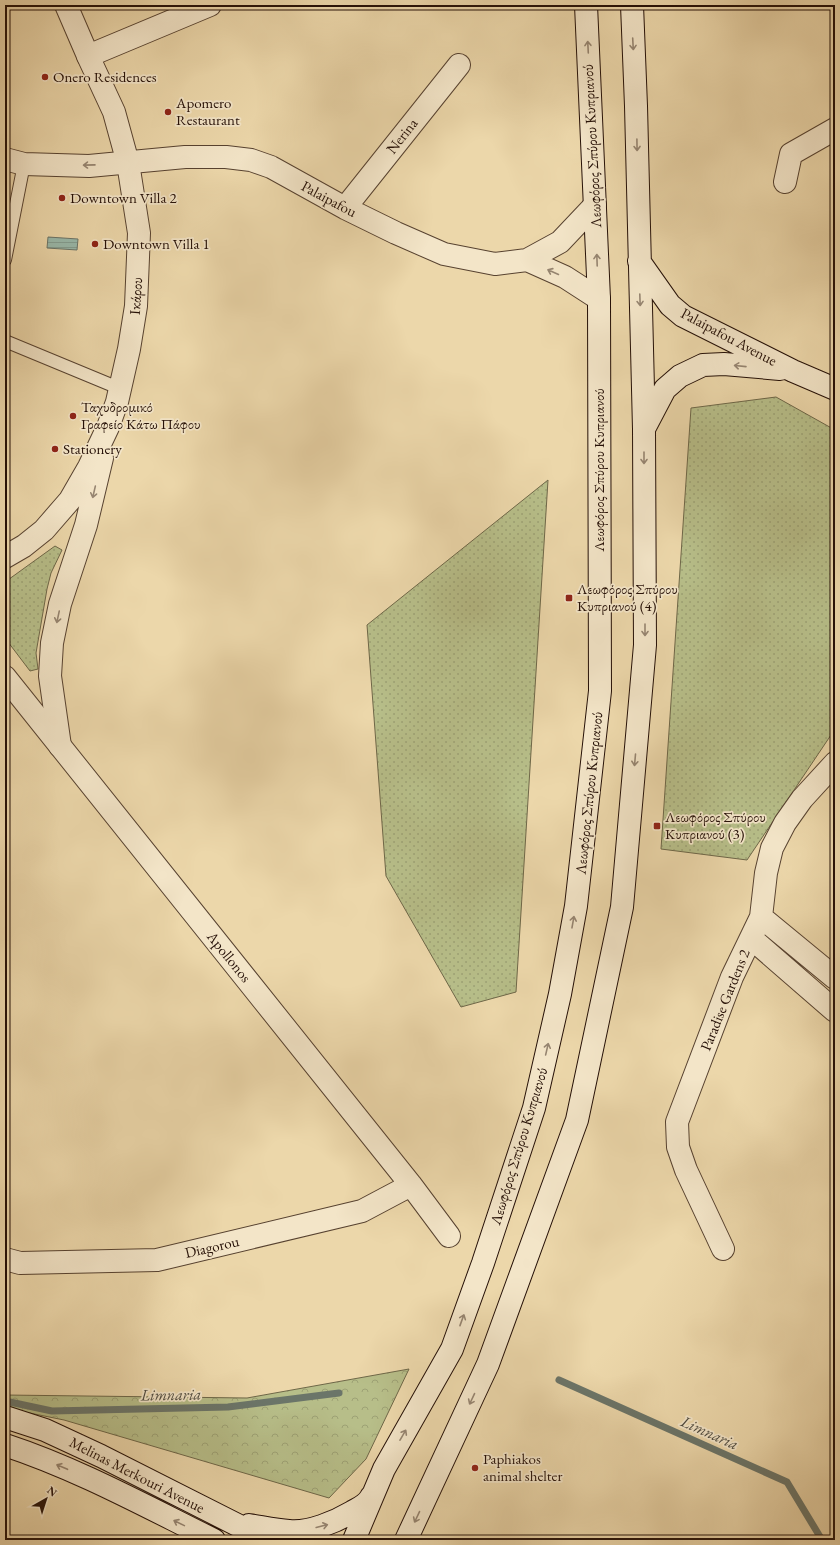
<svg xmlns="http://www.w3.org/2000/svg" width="840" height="1545" font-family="'EB Garamond',serif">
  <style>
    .grass { fill: url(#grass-dots); stroke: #6e6748 }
    .forest { fill: url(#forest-crowns); stroke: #6e6748 }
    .water { fill: url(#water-rules); stroke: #6b7569 }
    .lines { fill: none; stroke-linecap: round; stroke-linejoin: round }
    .stream { stroke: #6b7569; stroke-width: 7 }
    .service-casing { stroke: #574230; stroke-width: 14 }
    .minor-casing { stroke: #574230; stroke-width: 24 }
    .tertiary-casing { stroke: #574230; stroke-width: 24 }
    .secondary-casing { stroke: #251007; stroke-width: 24 }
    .service { stroke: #f3e5c8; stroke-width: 12 }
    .minor { stroke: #f3e5c8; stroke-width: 22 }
    .tertiary { stroke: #f3e5c8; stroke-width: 22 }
    .secondary { stroke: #f3e5c8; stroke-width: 22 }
    .oneway { stroke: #968571 }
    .poi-dot { fill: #8f2418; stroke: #f3e5c8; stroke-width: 1.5 }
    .labels { text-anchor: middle; stroke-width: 3.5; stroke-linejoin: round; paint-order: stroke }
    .poi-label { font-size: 15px; fill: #251007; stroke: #f3e5c8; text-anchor: start }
    .street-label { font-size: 15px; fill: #251007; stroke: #f3e5c8 }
    .water-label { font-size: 16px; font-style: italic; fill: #4e4b40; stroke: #f3e5c8 }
  </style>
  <defs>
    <pattern id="grass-dots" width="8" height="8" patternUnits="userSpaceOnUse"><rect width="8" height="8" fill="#b7be89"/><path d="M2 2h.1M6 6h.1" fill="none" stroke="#9da275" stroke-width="1.8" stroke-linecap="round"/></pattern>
    <pattern id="forest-crowns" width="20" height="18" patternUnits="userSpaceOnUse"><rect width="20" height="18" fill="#b7be89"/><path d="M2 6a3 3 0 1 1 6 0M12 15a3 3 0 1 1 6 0" fill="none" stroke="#9da275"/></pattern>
    <pattern id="water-rules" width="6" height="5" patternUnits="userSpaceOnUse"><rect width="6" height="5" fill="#99b9ab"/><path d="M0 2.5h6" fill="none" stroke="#849e92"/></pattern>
  </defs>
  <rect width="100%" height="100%" fill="#ecd7aa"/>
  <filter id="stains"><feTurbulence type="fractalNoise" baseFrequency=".005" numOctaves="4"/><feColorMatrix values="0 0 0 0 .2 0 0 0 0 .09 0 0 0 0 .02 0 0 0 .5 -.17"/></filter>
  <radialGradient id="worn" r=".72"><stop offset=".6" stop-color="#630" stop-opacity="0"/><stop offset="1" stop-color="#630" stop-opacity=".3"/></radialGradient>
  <path class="grass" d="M 776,397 L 835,430 L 835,729 L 747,860 L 661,849 L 691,408 Z
    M 548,480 L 516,992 L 461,1007 L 386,876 L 367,625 Z
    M 55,546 L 62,550 L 51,573 L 47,589 L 36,653 L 38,669 L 30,671 L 5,638 L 5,582 Z"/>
  <path class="forest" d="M 409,1369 L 366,1459 L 329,1498 L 64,1420 L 5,1408 L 5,1395 L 247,1398 Z"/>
  <path class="water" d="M 48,237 L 78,239 L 77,250 L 47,248 Z"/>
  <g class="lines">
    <path class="stream" d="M 559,1380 L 787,1482 L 822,1540
      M 5,1401 L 52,1411 L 228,1407 L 339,1393"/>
    <defs>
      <path id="service" d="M 5,260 L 24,164
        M 5,341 L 121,389"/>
      <path id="minor" d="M 88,56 L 210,5
        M 5,159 L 24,164 L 89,166 L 185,157 L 226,157 L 251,160 L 271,167 L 345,208 L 396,233 L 444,254 L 495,264 L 527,260 L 560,242 L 595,205
        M 785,182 L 791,154 L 835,129
        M 345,208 L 459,65
        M 527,260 L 565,277 L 599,299
        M 5,677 L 411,1185 L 449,1236
        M 761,917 L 835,978
        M 751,938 L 835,1011
        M 723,1249 L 686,1170 L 678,1147 L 677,1122 L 732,977 L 761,917 L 766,873 L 772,848 L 785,823 L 802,799 L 835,763
        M 5,1259 L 20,1263 L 157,1260 L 362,1211 L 411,1185"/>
      <path id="tertiary" d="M 5,557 L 24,546 L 44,530 L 70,500 L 89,467 L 108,427 L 117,402 L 129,349 L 136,306 L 139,233 L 128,163 L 114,112 L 88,56 L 66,5
        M 60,746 L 50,676 L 52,643 L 60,604 L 86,525 L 102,458"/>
      <path id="secondary" d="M 639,261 L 670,305 L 683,316 L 793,371 L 835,389
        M 644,429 L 665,389 L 680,376 L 703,365 L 724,364 L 780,369
        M 5,1417 L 45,1430 L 101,1456 L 267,1540
        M 5,1445 C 78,1469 145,1506 214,1540
        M 249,1525 C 262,1527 276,1530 289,1531 C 309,1533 335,1522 352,1512 C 359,1508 367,1505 371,1497
        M 354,1540 L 384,1469 L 452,1349 L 483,1263 L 534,1108 L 560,994 L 576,906 L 600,691 L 599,299 L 586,5
        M 406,1540 L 488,1364 L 577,1120 L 622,907 L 645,645 L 644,429 L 636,106 L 632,5"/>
    </defs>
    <use href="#service" class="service-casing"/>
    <use href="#minor" class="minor-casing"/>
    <use href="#tertiary" class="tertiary-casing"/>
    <use href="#secondary" class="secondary-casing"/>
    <use href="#service" class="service"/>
    <use href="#minor" class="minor"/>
    <use href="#tertiary" class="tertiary"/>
    <use href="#secondary" class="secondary"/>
  </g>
  <defs><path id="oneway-shaft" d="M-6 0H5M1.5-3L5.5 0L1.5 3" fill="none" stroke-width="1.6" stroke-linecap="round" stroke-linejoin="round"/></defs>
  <g class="oneway">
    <use href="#oneway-shaft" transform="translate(633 44) rotate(87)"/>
    <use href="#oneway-shaft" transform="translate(588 47) rotate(-93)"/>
    <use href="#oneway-shaft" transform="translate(637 145) rotate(89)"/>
    <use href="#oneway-shaft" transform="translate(89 165) rotate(179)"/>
    <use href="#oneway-shaft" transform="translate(597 260) rotate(-92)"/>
    <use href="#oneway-shaft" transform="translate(553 272) rotate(-156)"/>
    <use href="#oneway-shaft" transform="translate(640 300) rotate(88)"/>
    <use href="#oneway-shaft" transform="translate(740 366) rotate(-174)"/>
    <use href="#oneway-shaft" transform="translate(644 458) rotate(90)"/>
    <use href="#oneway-shaft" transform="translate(94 492) rotate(103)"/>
    <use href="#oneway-shaft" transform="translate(58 617) rotate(102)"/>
    <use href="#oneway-shaft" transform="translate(645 630) rotate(90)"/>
    <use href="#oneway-shaft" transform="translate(635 760) rotate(95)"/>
    <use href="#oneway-shaft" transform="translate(573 922) rotate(-80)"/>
    <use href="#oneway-shaft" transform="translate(547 1049) rotate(-77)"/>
    <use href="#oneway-shaft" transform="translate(462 1320) rotate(-70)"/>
    <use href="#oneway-shaft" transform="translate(472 1399) rotate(115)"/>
    <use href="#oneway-shaft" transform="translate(403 1435) rotate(-60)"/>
    <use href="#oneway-shaft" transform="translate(62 1467) rotate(-157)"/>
    <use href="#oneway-shaft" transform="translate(417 1517) rotate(115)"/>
    <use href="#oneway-shaft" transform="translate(179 1523) rotate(-154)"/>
    <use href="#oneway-shaft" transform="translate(322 1526) rotate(-14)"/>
  </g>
  <g class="poi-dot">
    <circle cx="45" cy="77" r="4"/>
    <circle cx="168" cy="112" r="4"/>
    <circle cx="62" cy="198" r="4"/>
    <circle cx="95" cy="244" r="4"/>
    <circle cx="73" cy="416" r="4"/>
    <circle cx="55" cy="449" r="4"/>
    <rect x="565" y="594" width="8" height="8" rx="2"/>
    <rect x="653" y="822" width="8" height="8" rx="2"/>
    <circle cx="475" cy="1468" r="4"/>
  </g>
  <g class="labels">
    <g class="poi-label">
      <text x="53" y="82">Onero Residences</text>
      <text x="176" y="108">Apomero<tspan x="176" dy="17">Restaurant</tspan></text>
      <text x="70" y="203">Downtown Villa 2</text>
      <text x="103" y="249">Downtown Villa 1</text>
      <text x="81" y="412">Ταχυδρομικό<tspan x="81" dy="17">Γραφείο Κάτω Πάφου</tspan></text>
      <text x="63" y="454">Stationery</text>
      <text x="577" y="594">Λεωφόρος Σπύρου<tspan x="577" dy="17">Κυπριανού (4)</tspan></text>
      <text x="665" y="822">Λεωφόρος Σπύρου<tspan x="665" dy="17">Κυπριανού (3)</tspan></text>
      <text x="483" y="1464">Paphiakos<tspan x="483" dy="17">animal shelter</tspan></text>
    </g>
    <g class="street-label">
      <text transform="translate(402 136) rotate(-52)" y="5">Nerina</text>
      <text transform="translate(592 146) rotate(-93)" y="5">Λεωφόρος Σπύρου Κυπριανού</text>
      <text transform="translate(329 199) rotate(28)" y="5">Palaipafou</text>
      <text transform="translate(136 296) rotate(-86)" y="5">Ικάρου</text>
      <text transform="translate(729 337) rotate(28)" y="5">Palaipafou Avenue</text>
      <text transform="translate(599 470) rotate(-90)" y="5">Λεωφόρος Σπύρου Κυπριανού</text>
      <text transform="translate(589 793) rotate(-84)" y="5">Λεωφόρος Σπύρου Κυπριανού</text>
      <text transform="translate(229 957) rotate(51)" y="5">Apollonos</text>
      <text transform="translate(725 1000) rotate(-68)" y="5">Paradise Gardens 2</text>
      <text transform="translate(519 1146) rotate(-73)" y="5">Λεωφόρος Σπύρου Κυπριανού</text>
      <text transform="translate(212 1247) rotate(-13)" y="5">Diagorou</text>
      <text transform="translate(137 1475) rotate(27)" y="5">Melinas Merkouri Avenue</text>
    </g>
    <g class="water-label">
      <text transform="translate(171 1394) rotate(-1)" y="6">Limnaria</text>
      <text transform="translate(710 1432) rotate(24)" y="6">Limnaria</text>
    </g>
  </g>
  <rect width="840" height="1545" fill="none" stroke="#ecd7aa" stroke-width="20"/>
  <rect x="6" y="6" width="828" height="1533" fill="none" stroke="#251007" stroke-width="2"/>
  <rect x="10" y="10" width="820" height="1525" fill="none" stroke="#251007"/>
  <g transform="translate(46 1499) rotate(39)" stroke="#f3e5c8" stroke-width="3" paint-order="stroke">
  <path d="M0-3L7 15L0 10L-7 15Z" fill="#251007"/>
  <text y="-6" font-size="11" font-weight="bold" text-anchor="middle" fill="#251007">N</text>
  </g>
  <rect width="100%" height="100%" filter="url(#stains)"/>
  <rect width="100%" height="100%" fill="url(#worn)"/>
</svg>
